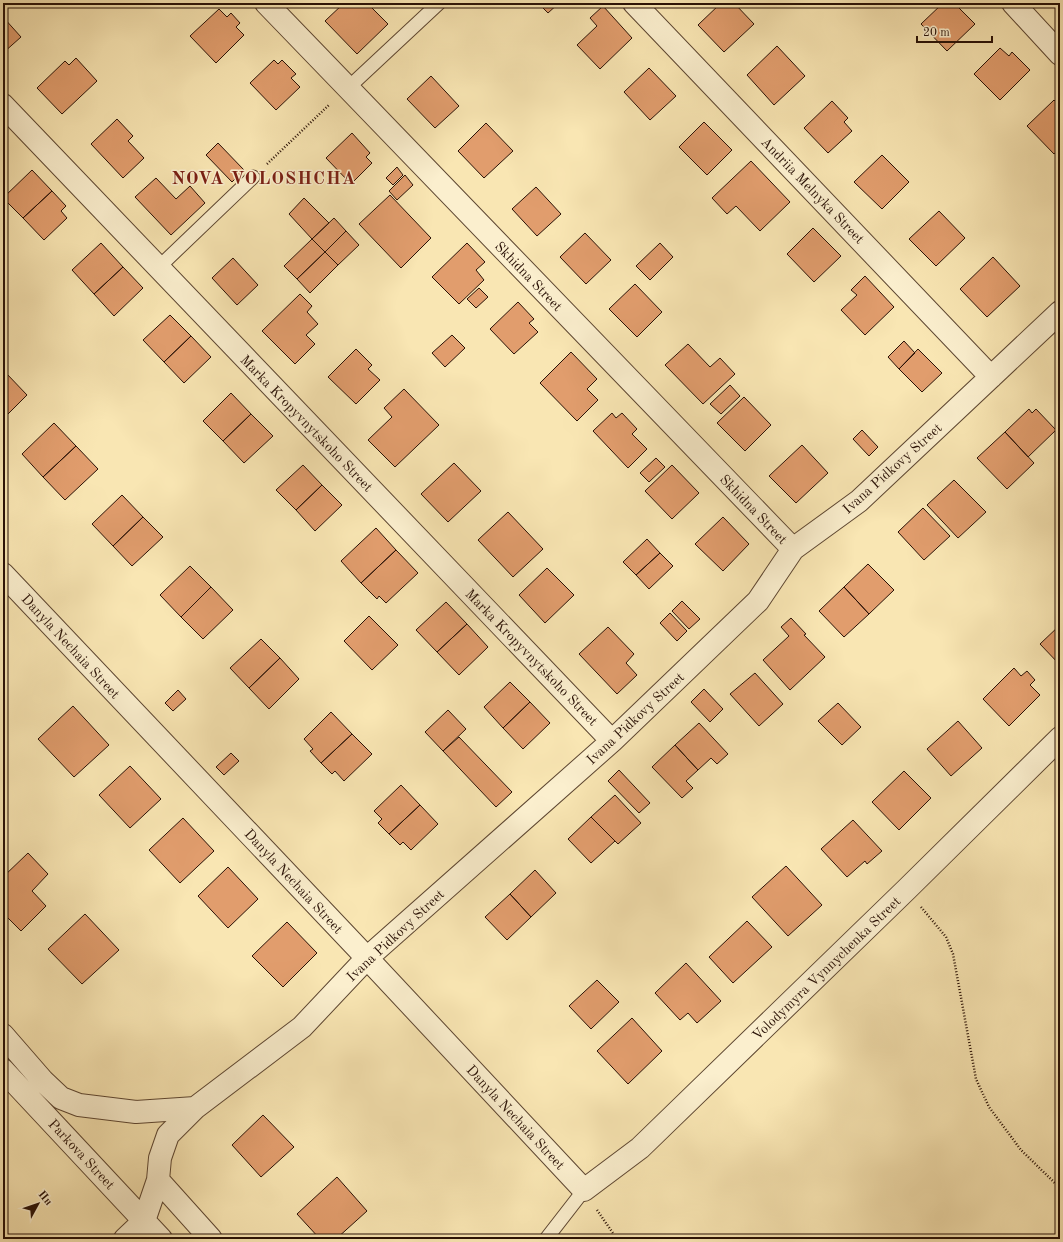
<svg xmlns="http://www.w3.org/2000/svg" width="1063" height="1242" font-family="'Old Standard TT',serif">
  <style>
    .building { fill: #e19d6d; stroke: #291106 }
    .lines { fill: none; stroke-linecap: round; stroke-linejoin: round }
    .lane-casing { stroke: #5d4631; stroke-width: 15 }
    .street-casing { stroke: #5d4631; stroke-width: 24 }
    .path { stroke: #291106; stroke-width: 2.5; stroke-dasharray: 1 2; stroke-linecap: butt }
    .lane { stroke: #fbefce; stroke-width: 13 }
    .street { stroke: #fbefce; stroke-width: 22 }
    .labels { text-anchor: middle; stroke-width: 3; stroke-linejoin: round; paint-order: stroke }
    .street-label { font-size: 14px; fill: #291106; stroke: #fbefce }
    .district-label { font-size: 18px; font-weight: bold; letter-spacing: 1px; fill: #7a1f14; stroke: #fbefce }
  </style>
  <rect width="100%" height="100%" fill="#f9e6b3"/>
  <filter id="stains"><feTurbulence type="fractalNoise" baseFrequency=".005" numOctaves="4"/><feColorMatrix values="0 0 0 0 .2 0 0 0 0 .09 0 0 0 0 .02 0 0 0 .5 -.17"/></filter>
  <radialGradient id="worn" r=".72"><stop offset=".6" stop-color="#630" stop-opacity="0"/><stop offset="1" stop-color="#630" stop-opacity=".3"/></radialGradient>
  <path class="building" d="M 344,3 L 367,3 L 388,24 L 357,54 L 325,21 Z
    M 538,3 L 559,3 L 548,13 Z
    M 721,3 L 734,3 L 754,24 L 724,52 L 698,25 Z
    M 943,3 L 954,3 L 975,24 L 947,51 L 921,24 Z
    M 603,6 L 632,38 L 600,69 L 577,45 L 597,26 L 590,18 Z
    M 219,9 L 227,17 L 231,13 L 240,23 L 236,27 L 244,35 L 216,63 L 190,36 Z
    M 3,17 L 21,37 L 3,53 Z
    M 777,46 L 805,76 L 774,105 L 747,75 Z
    M 1000,48 L 1009,56 L 1012,52 L 1030,70 L 1000,100 L 974,74 Z
    M 76,58 L 97,81 L 62,114 L 37,88 L 65,61 L 69,65 Z
    M 274,60 L 278,64 L 282,60 L 296,74 L 291,78 L 300,87 L 276,110 L 250,83 Z
    M 649,68 L 676,96 L 650,120 L 624,92 Z
    M 431,76 L 459,106 L 435,128 L 407,99 Z
    M 1054,100 L 1060,106 L 1060,149 L 1054,154 L 1027,126 Z
    M 832,101 L 848,118 L 844,122 L 852,131 L 828,153 L 804,128 Z
    M 117,119 L 133,136 L 128,141 L 144,158 L 123,178 L 91,144 Z
    M 704,122 L 732,150 L 707,175 L 679,147 Z
    M 486,123 L 513,151 L 484,178 L 458,151 Z
    M 352,133 L 370,153 L 366,157 L 372,163 L 351,184 L 326,158 Z
    M 218,143 L 244,170 L 232,182 L 206,155 Z
    M 882,155 L 909,182 L 882,209 L 854,182 Z
    M 751,161 L 790,202 L 760,231 L 736,206 L 727,214 L 712,198 Z
    M 397,167 L 403,175 L 393,185 L 386,178 Z
    M 32,170 L 52,191 L 23,218 L 3,198 Z
    M 405,175 L 413,185 L 397,200 L 389,191 Z
    M 156,178 L 176,199 L 190,186 L 205,203 L 171,235 L 135,197 Z
    M 536,187 L 561,214 L 537,236 L 512,209 Z
    M 52,191 L 66,206 L 61,211 L 67,218 L 44,240 L 23,218 Z
    M 390,195 L 431,238 L 401,268 L 359,224 Z
    M 304,198 L 329,223 L 312,239 L 289,214 Z
    M 939,211 L 965,238 L 936,266 L 909,239 Z
    M 334,218 L 346,231 L 325,252 L 312,239 Z
    M 813,228 L 841,256 L 814,282 L 787,254 Z
    M 346,231 L 359,245 L 338,265 L 325,252 Z
    M 585,233 L 611,260 L 586,284 L 560,257 Z
    M 312,239 L 325,252 L 297,279 L 284,266 Z
    M 101,243 L 123,267 L 94,294 L 72,270 Z
    M 467,243 L 485,262 L 476,270 L 484,280 L 459,304 L 432,277 Z
    M 660,243 L 673,257 L 650,280 L 636,266 Z
    M 325,252 L 338,265 L 310,293 L 297,279 Z
    M 993,257 L 1020,286 L 987,317 L 960,289 Z
    M 233,258 L 258,285 L 237,305 L 212,278 Z
    M 123,267 L 143,288 L 114,316 L 94,294 Z
    M 865,276 L 894,307 L 865,335 L 841,310 L 857,295 L 851,290 Z
    M 635,284 L 662,312 L 637,337 L 609,309 Z
    M 479,288 L 488,297 L 476,308 L 467,299 Z
    M 300,294 L 312,306 L 307,312 L 318,324 L 306,335 L 315,344 L 295,364 L 262,331 Z
    M 518,302 L 534,319 L 529,323 L 538,332 L 514,354 L 490,329 Z
    M 170,315 L 191,336 L 164,362 L 143,340 Z
    M 452,335 L 465,348 L 445,367 L 432,353 Z
    M 191,336 L 211,357 L 184,383 L 164,362 Z
    M 904,341 L 915,353 L 899,369 L 888,357 Z
    M 688,344 L 710,367 L 720,358 L 735,374 L 703,404 L 665,365 Z
    M 356,349 L 372,365 L 368,369 L 380,380 L 356,404 L 328,377 Z
    M 918,349 L 942,373 L 922,392 L 899,369 Z
    M 571,352 L 597,379 L 587,389 L 598,400 L 577,421 L 540,383 Z
    M 6,373 L 27,395 L 3,419 L 3,376 Z
    M 730,385 L 740,396 L 721,414 L 710,404 Z
    M 404,389 L 439,425 L 395,467 L 368,440 L 392,417 L 384,408 Z
    M 231,393 L 251,414 L 223,441 L 203,421 Z
    M 744,397 L 771,425 L 745,451 L 717,423 Z
    M 1029,409 L 1032,413 L 1036,409 L 1056,430 L 1028,457 L 1005,432 Z
    M 612,413 L 616,418 L 622,413 L 637,429 L 632,434 L 647,449 L 628,468 L 593,431 Z
    M 251,414 L 273,436 L 244,463 L 223,441 Z
    M 54,423 L 76,446 L 43,477 L 22,454 Z
    M 862,430 L 878,447 L 869,456 L 853,439 Z
    M 1005,432 L 1034,463 L 1007,489 L 977,458 Z
    M 802,445 L 828,473 L 796,503 L 769,476 Z
    M 76,446 L 98,469 L 65,500 L 43,477 Z
    M 656,458 L 665,467 L 649,482 L 640,473 Z
    M 454,463 L 481,491 L 448,522 L 421,494 Z
    M 303,465 L 322,485 L 296,510 L 276,490 Z
    M 672,465 L 699,493 L 672,519 L 645,491 Z
    M 954,480 L 986,512 L 958,538 L 927,505 Z
    M 322,485 L 342,505 L 315,531 L 296,510 Z
    M 122,495 L 143,517 L 113,546 L 92,524 Z
    M 923,508 L 950,536 L 924,560 L 898,532 Z
    M 508,512 L 543,549 L 513,577 L 478,540 Z
    M 143,517 L 163,537 L 132,566 L 113,546 Z
    M 723,517 L 749,544 L 723,571 L 695,544 Z
    M 376,528 L 396,550 L 361,583 L 341,561 Z
    M 647,539 L 660,553 L 636,575 L 623,562 Z
    M 396,550 L 418,573 L 386,603 L 379,596 L 377,599 L 361,583 Z
    M 660,553 L 673,566 L 649,589 L 636,575 Z
    M 868,564 L 894,590 L 869,614 L 844,587 Z
    M 190,566 L 211,587 L 181,617 L 160,595 Z
    M 547,568 L 574,595 L 545,623 L 519,595 Z
    M 211,587 L 233,610 L 203,639 L 181,617 Z
    M 844,587 L 869,614 L 844,637 L 819,611 Z
    M 682,601 L 700,619 L 689,629 L 672,611 Z
    M 446,602 L 467,624 L 437,652 L 416,630 Z
    M 670,613 L 687,631 L 677,641 L 660,623 Z
    M 369,616 L 398,645 L 372,670 L 344,641 Z
    M 791,618 L 806,634 L 804,635 L 825,657 L 790,690 L 763,660 L 789,636 L 781,627 Z
    M 467,624 L 488,647 L 459,675 L 437,652 Z
    M 1060,625 L 1060,665 L 1040,644 Z
    M 608,627 L 634,654 L 626,663 L 637,675 L 617,694 L 579,654 Z
    M 261,639 L 280,658 L 249,688 L 230,668 Z
    M 280,658 L 299,679 L 269,709 L 249,688 Z
    M 1014,668 L 1021,676 L 1027,671 L 1035,680 L 1030,685 L 1040,695 L 1009,726 L 983,699 Z
    M 755,673 L 783,704 L 759,726 L 730,694 Z
    M 510,682 L 530,702 L 503,728 L 484,707 Z
    M 704,689 L 723,709 L 710,722 L 691,702 Z
    M 178,690 L 186,699 L 173,711 L 165,703 Z
    M 530,702 L 550,723 L 523,749 L 503,728 Z
    M 838,703 L 861,727 L 842,745 L 818,721 Z
    M 73,706 L 109,745 L 74,777 L 38,739 Z
    M 448,710 L 466,729 L 443,751 L 425,732 Z
    M 331,712 L 352,734 L 321,763 L 310,751 L 313,749 L 304,739 Z
    M 958,721 L 982,748 L 951,776 L 927,749 Z
    M 699,723 L 728,754 L 717,764 L 711,758 L 698,770 L 675,745 Z
    M 352,734 L 372,754 L 344,781 L 335,771 L 332,774 L 321,763 Z
    M 459,737 L 512,792 L 496,807 L 443,751 Z
    M 675,745 L 698,770 L 686,781 L 693,788 L 682,798 L 652,767 Z
    M 231,753 L 239,761 L 224,775 L 216,767 Z
    M 130,766 L 161,799 L 130,828 L 99,795 Z
    M 619,770 L 650,803 L 639,813 L 608,781 Z
    M 904,771 L 931,798 L 899,830 L 872,802 Z
    M 401,785 L 420,805 L 389,834 L 378,823 L 382,819 L 374,811 Z
    M 615,795 L 641,823 L 618,844 L 591,817 Z
    M 420,805 L 438,824 L 411,850 L 403,842 L 400,845 L 389,834 Z
    M 591,817 L 615,841 L 591,863 L 568,839 Z
    M 183,818 L 214,851 L 180,883 L 149,850 Z
    M 853,820 L 882,851 L 867,864 L 865,861 L 847,877 L 821,849 Z
    M 28,853 L 48,874 L 32,891 L 46,906 L 21,931 L 3,913 L 3,877 Z
    M 786,866 L 822,905 L 788,936 L 752,897 Z
    M 228,867 L 258,899 L 228,928 L 198,896 Z
    M 535,870 L 556,893 L 531,917 L 510,894 Z
    M 510,894 L 531,917 L 507,940 L 485,917 Z
    M 85,914 L 119,950 L 82,984 L 48,949 Z
    M 747,921 L 772,947 L 733,983 L 709,957 Z
    M 287,922 L 317,953 L 283,987 L 252,956 Z
    M 686,963 L 721,1001 L 697,1023 L 688,1013 L 680,1020 L 655,993 Z
    M 597,980 L 619,1002 L 591,1029 L 569,1006 Z
    M 632,1018 L 662,1051 L 628,1084 L 597,1051 Z
    M 263,1115 L 294,1147 L 261,1177 L 232,1145 Z
    M 337,1177 L 367,1211 L 336,1239 L 320,1239 L 297,1214 Z"/>
  <g class="lines">
    <defs>
      <path id="lane" d="M 348,88 L 439,3
        M 159,267 L 253,177
        M 546,1239 L 584,1190"/>
      <path id="street" d="M 266,3 L 793,549
        M 634,3 L 991,377
        M 1013,3 L 1060,54
        M 3,105 L 612,741
        M 3,574 L 367,958 L 584,1190 L 640,1148 L 907,889 L 1060,738
        M 3,1035 L 43,1081 L 61,1098 L 79,1105 L 136,1112 L 195,1108 L 168,1135 L 160,1158 L 158,1180 L 211,1239
        M 3,1070 L 161,1239
        M 195,1108 L 302,1027 L 367,958 L 612,741 L 758,601 L 793,549 L 859,501 L 1060,312
        M 125,1239 L 144,1221 L 158,1180"/>
    </defs>
    <use href="#lane" class="lane-casing"/>
    <use href="#street" class="street-casing"/>
    <path class="path" d="M 267,164 L 330,104
      M 921,907 L 946,937 L 953,954 L 976,1079 L 989,1107 L 1021,1150 L 1060,1188
      M 597,1210 L 617,1239"/>
    <use href="#lane" class="lane"/>
    <use href="#street" class="street"/>
  </g>
  <g class="labels">
    <g class="street-label">
      <text transform="translate(813 190) rotate(46)" y="5">Andriia Melnyka Street</text>
      <text transform="translate(529 276) rotate(46)" y="5">Skhidna Street</text>
      <text transform="translate(307 423) rotate(46)" y="5">Marka Kropyvnytskoho Street</text>
      <text transform="translate(892 468) rotate(-42)" y="5">Ivana Pidkovy Street</text>
      <text transform="translate(754 509) rotate(46)" y="5">Skhidna Street</text>
      <text transform="translate(71 646) rotate(47)" y="5">Danyla Nechaia Street</text>
      <text transform="translate(532 657) rotate(46)" y="5">Marka Kropyvnytskoho Street</text>
      <text transform="translate(635 718) rotate(-43)" y="5">Ivana Pidkovy Street</text>
      <text transform="translate(294 881) rotate(47)" y="5">Danyla Nechaia Street</text>
      <text transform="translate(395 935) rotate(-43)" y="5">Ivana Pidkovy Street</text>
      <text transform="translate(826 968) rotate(-44)" y="5">Volodymyra Vynnychenka Street</text>
      <text transform="translate(516 1117) rotate(47)" y="5">Danyla Nechaia Street</text>
      <text transform="translate(82 1154) rotate(47)" y="5">Parkova Street</text>
    </g>
    <g class="district-label">
      <text x="264" y="184">NOVA VOLOSHCHA</text>
    </g>
  </g>
  <rect width="1063" height="1242" fill="none" stroke="#f9e6b3" stroke-width="16"/>
  <rect x="4" y="4" width="1055" height="1234" fill="none" stroke="#291106" stroke-width="2"/>
  <rect x="8" y="8" width="1047" height="1226" fill="none" stroke="#291106"/>
  <g transform="translate(38 1204) rotate(50)" stroke="#fbefce" stroke-width="3" paint-order="stroke">
  <path d="M0-3L7 15L0 10L-7 15Z" fill="#291106"/>
  <text y="-6" font-size="11" font-weight="bold" text-anchor="middle" fill="#291106">Пн</text>
  </g>
  <path d="M917 36v6h75v-6" fill="none" stroke="#291106" stroke-width="2"/>
  <text x="923" y="36" font-size="12" fill="#291106" stroke="#fbefce" stroke-width="3" paint-order="stroke">20 m</text>
  <rect width="100%" height="100%" filter="url(#stains)"/>
  <rect width="100%" height="100%" fill="url(#worn)"/>
</svg>
